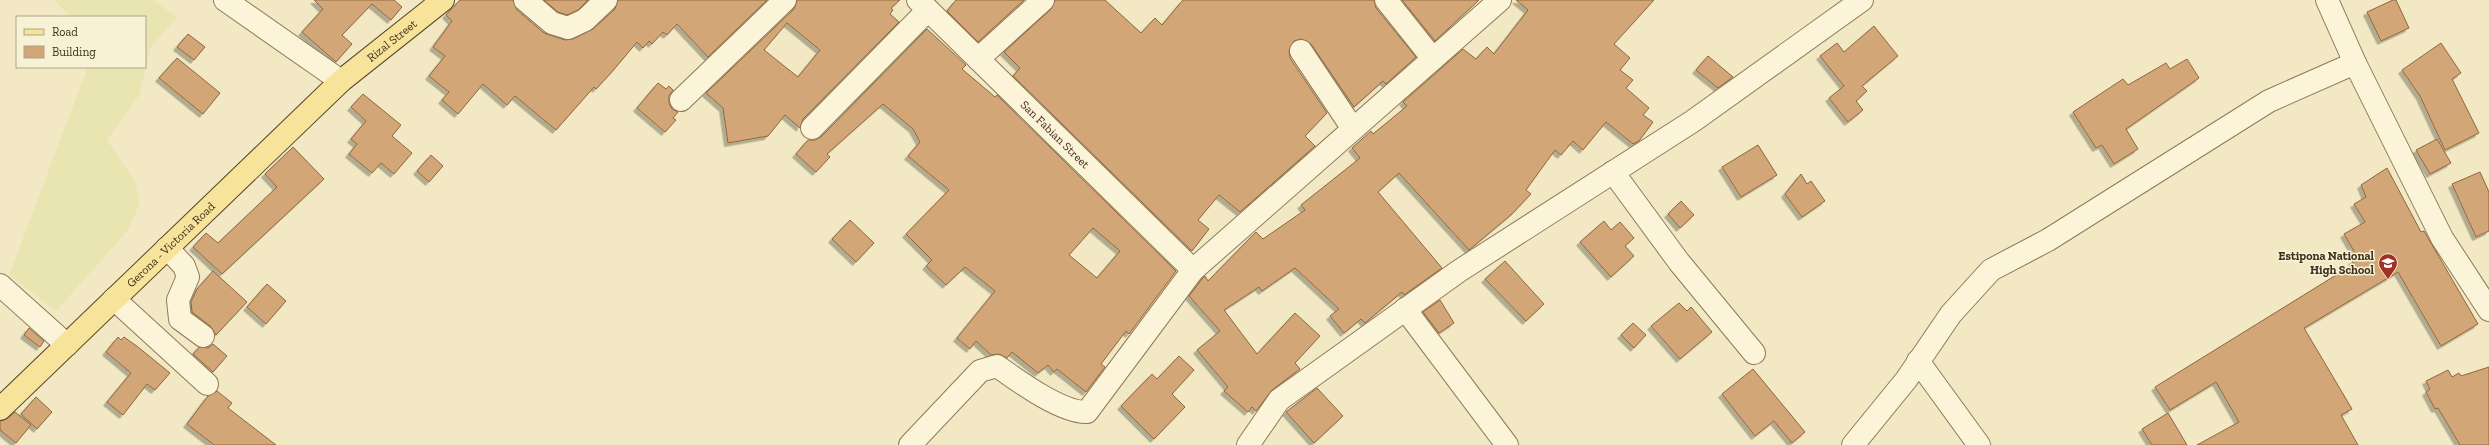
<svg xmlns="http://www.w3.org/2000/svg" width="2489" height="445" font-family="'Zilla Slab',serif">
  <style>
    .farmland { fill: #e8e5b1 }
    .building { fill: #d2a677; stroke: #8f663d; fill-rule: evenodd; filter: url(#shadow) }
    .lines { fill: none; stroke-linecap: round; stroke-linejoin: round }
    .minor-casing { stroke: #8e7a59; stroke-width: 24 }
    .major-casing { stroke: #5c482d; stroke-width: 24 }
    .minor { stroke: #fbf4d8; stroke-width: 22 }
    .major { stroke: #f7e39a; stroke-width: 22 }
    .labels { text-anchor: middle; stroke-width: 3; stroke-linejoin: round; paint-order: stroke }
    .street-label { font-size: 12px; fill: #3d301e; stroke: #f8f2d4 }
    .poi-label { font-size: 12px; font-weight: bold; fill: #3d301e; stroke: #f8f2d4; text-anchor: end }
  </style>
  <defs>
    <filter id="shadow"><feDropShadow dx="-3.5" dy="3.5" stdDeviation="0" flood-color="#0004"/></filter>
  </defs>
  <rect width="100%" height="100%" fill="#f2e9c4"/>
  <path class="farmland" d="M 54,0 L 153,0 L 177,17 L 151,47 L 139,95 L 107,140 L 136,183 L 140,203 L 128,230 L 56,311 L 9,275 L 88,67 L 145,67 L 145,17 L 72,17 Z"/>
  <path class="building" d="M 314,0 L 394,0 L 402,7 L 391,20 L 372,4 L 342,35 L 352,44 L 336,62 L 302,32 L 323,9 Z
    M 460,0 L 513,0 L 517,10 L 544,33 L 565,40 L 573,39 L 593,29 L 615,9 L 618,0 L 767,0 L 708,57 L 677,24 L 667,35 L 663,32 L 652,44 L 649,41 L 643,48 L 637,42 L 611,73 L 596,89 L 594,87 L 556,130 L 515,96 L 507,105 L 483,84 L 458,114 L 442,100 L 449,92 L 429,76 L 445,56 L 433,47 L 452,21 L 446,15 Z
    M 544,0 L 588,0 L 578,10 L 567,15 L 558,12 Z
    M 797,0 L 900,0 L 891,8 L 893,10 L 890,14 L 899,22 L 803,119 L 800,128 L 785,115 L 768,136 L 728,143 L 723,108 L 706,93 L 794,9 ZM 787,23 L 820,50 L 798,77 L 764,50 Z
    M 956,0 L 1024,0 L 978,42 L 947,11 Z
    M 1055,0 L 1105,0 L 1141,33 L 1155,18 L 1162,25 L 1183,0 L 1374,0 L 1376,8 L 1416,57 L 1386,84 L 1383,81 L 1354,107 L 1311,44 L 1301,39 L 1294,41 L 1289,51 L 1290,58 L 1327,113 L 1305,136 L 1315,146 L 1240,212 L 1219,195 L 1198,220 L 1209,229 L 1192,251 L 1013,76 L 1020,68 L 1004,52 L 1051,9 Z
    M 1402,0 L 1479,0 L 1435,41 Z
    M 1516,0 L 1654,0 L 1614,44 L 1630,58 L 1620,70 L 1633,80 L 1626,88 L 1649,108 L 1643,115 L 1653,122 L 1639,141 L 1633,144 L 1606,122 L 1583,150 L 1573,141 L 1561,155 L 1555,150 L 1526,190 L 1531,194 L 1512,214 L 1469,250 L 1399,173 L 1378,192 L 1442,268 L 1404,295 L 1402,292 L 1365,323 L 1361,319 L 1344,333 L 1330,316 L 1339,309 L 1295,268 L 1262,291 L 1259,287 L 1224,310 L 1257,354 L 1295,313 L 1320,336 L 1295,363 L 1300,369 L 1272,390 L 1256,411 L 1252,407 L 1248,412 L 1224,391 L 1228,387 L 1197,350 L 1220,331 L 1189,296 L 1202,279 L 1205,276 L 1208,281 L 1256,232 L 1263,239 L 1305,210 L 1301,205 L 1360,158 L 1352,148 L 1371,131 L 1373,134 L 1407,106 L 1403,102 L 1463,49 L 1476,59 L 1487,47 L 1494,54 L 1528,10 Z
    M 2393,0 L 2396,0 L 2409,28 L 2381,41 L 2367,12 Z
    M 1874,26 L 1898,56 L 1862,86 L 1867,91 L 1856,101 L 1863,110 L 1848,122 L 1829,98 L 1844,86 L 1820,56 L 1837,43 L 1844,52 Z
    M 927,29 L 966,65 L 962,69 L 995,97 L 997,95 L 1176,271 L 1129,334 L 1126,331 L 1101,364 L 1105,367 L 1086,392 L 1057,369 L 1054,372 L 1048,365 L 1038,373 L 1012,352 L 1007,358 L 999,354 L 991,355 L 976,341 L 970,349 L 957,338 L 995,291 L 965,267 L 946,285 L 926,266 L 932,260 L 906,234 L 949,190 L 908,156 L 920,142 L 913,129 L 883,104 L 827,154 L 830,157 L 816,172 L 796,154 L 808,140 L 815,140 L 821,137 ZM 1093,228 L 1120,251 L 1097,278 L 1069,255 Z
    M 188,34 L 205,47 L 194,60 L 177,47 Z
    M 2441,43 L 2461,73 L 2452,79 L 2479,133 L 2445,150 L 2420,96 L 2402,70 Z
    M 1708,56 L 1733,77 L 1718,88 L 1696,70 Z
    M 177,58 L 220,93 L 203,114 L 159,78 Z
    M 2187,59 L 2199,78 L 2126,129 L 2138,149 L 2114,164 L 2102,145 L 2096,148 L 2073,112 L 2123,79 L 2128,85 L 2166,63 L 2170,69 Z
    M 658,83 L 666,89 L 669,86 L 673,90 L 669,96 L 669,103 L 672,109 L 678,112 L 673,118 L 676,120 L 665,132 L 637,108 Z
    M 363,94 L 401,125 L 392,136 L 412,153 L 394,174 L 381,163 L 372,173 L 349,154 L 357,144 L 351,139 L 366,121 L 351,107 Z
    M 2437,139 L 2451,163 L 2430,174 L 2416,150 Z
    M 1758,145 L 1777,175 L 1741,197 L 1722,167 Z
    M 293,147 L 324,179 L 222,274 L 193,247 L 206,233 L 218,243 L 277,187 L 265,174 Z
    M 431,155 L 443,166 L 429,182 L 417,171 Z
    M 2387,168 L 2421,232 L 2424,231 L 2478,324 L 2441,346 L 2398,272 L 2304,328 L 2352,409 L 2341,415 L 2358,445 L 2197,445 L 2239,422 L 2216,382 L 2170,410 L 2155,387 L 2354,264 L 2352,261 L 2358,258 L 2344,234 L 2365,222 L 2354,204 L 2366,197 L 2361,185 Z
    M 2480,172 L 2489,192 L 2489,231 L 2476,237 L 2452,184 Z
    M 1801,174 L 1807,184 L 1811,181 L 1825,201 L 1802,217 L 1785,194 Z
    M 1681,201 L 1694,215 L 1680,228 L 1668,214 Z
    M 850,220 L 874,243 L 856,262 L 832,239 Z
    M 1604,221 L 1611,230 L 1620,222 L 1634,238 L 1625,246 L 1634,256 L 1611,277 L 1580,242 Z
    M 1505,261 L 1544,304 L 1526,321 L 1485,279 Z
    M 213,271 L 247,302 L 216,335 L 210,326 L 192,312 L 191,302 L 197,289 Z
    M 267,284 L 286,301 L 266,324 L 247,307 Z
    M 1440,300 L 1454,323 L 1439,333 L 1423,312 Z
    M 1679,303 L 1687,311 L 1691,307 L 1712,332 L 1680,359 L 1651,326 Z
    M 1633,323 L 1646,335 L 1634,348 L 1621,335 Z
    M 29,328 L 44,341 L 40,347 L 24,335 Z
    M 118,337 L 121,340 L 124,337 L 138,347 L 170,373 L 155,390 L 147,384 L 123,415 L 107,402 L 131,373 L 106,352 Z
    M 213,344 L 227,356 L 213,372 L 193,354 L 199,347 L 208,348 Z
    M 1179,356 L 1194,370 L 1172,394 L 1185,407 L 1154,439 L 1121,406 L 1152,374 L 1157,379 Z
    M 2489,367 L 2489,445 L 2460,445 L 2438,408 L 2435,409 L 2426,392 L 2430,389 L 2426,381 L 2448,370 L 2452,377 L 2459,373 L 2461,376 Z
    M 1753,369 L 1805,432 L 1792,443 L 1774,421 L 1755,436 L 1722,394 Z
    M 1317,388 L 1343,416 L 1314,443 L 1286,412 Z
    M 217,391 L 232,403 L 228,408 L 276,445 L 214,445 L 187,424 L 208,396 Z
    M 36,397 L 52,412 L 37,429 L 21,414 Z
    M 15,412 L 31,425 L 16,443 L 0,430 L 0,421 L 8,418 Z
    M 2168,413 L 2187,445 L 2152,445 L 2142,429 Z"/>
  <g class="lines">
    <defs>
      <g id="minor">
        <path d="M 225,0 L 341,81"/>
        <path d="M 525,0 L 552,23 L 568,28 L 585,20 L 606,0"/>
        <path id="s1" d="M 918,0 L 1193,270"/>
        <path d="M 1386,0 L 1433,59"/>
        <path d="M 2327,0 L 2355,63 L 2442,238 L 2489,310"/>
        <path d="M 1301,51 L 1353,129"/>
        <path d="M 978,59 L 1043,0"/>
        <path d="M 681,100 L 785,0"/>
        <path d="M 812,128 L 928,10"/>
        <path d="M 1613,172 L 1679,262 L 1754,353"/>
        <path d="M 167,248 L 184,266 L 188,277 L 178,300 L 180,319 L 203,336"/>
        <path d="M 0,285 L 67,345"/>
        <path d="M 114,299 L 207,384"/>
        <path d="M 1405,309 L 1507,445"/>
        <path d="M 1918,361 L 1979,445"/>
        <path d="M 910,445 L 980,371 L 997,366 C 1018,381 1062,413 1087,412 L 1193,270 L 1500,0"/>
        <path d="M 1248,445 L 1279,400 L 1459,271 L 1693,121 L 1862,0"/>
        <path d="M 1853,445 L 1906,380 L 1951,314 L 1991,270 L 2048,240 L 2269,101 L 2355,63"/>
      </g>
      <g id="major">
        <path id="s2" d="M 0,409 L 341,81 L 443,0"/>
      </g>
    </defs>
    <use href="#minor" class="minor-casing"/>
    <use href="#major" class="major-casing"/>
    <use href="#minor" class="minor"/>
    <use href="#major" class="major"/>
  </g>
  <defs>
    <symbol id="school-pin" viewBox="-11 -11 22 30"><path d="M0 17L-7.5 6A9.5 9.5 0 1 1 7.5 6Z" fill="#a23024" stroke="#f8f2d4"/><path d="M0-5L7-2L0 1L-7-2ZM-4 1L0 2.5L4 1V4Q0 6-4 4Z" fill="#fff"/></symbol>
  </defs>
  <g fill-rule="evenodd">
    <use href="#school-pin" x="2377" y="252" width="22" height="30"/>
  </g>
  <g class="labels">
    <g class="street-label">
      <text dy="4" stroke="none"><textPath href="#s2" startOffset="538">Rizal Street</textPath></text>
      <text dy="4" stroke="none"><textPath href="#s1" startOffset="192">San Fabian Street</textPath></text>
      <text dy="4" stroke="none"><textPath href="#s2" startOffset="237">Gerona - Victoria Road</textPath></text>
    </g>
    <g class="poi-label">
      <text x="2374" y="260">Estipona National<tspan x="2374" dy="14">High School</tspan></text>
    </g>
  </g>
  <rect x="16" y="16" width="130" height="52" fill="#f8f2d4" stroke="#ada48b"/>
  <rect x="24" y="29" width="20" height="6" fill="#f7e39a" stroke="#ada48b"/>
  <text x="52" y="36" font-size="12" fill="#3d301e">Road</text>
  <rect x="24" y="46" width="20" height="12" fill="#d2a677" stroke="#ada48b"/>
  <text x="52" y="56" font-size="12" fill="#3d301e">Building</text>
</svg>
